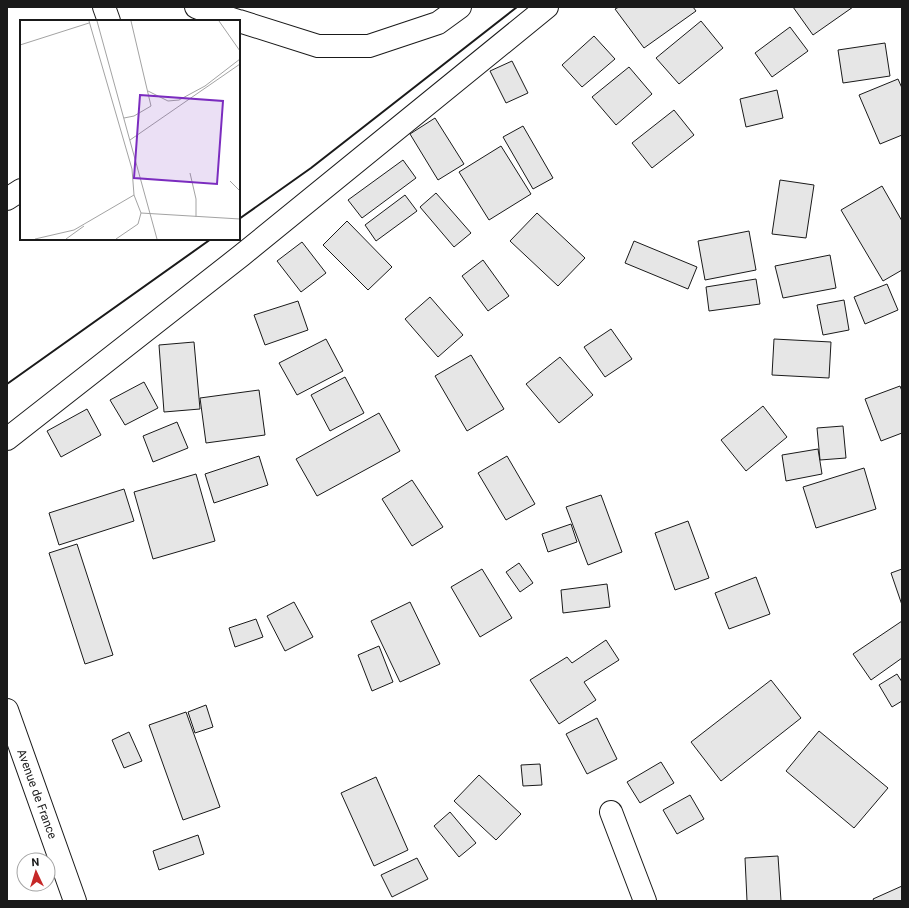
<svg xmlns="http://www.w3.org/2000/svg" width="909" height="908" font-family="Roboto,sans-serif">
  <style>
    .building { fill: #e6e6e6; stroke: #1a1a1a }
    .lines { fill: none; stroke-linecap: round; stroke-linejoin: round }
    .minor-casing { stroke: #1a1a1a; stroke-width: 24 }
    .major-casing { stroke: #1a1a1a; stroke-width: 24 }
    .minor { stroke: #fff; stroke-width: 22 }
    .major { stroke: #fff; stroke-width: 22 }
    .wall { stroke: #1a1a1a; stroke-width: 2 }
    .labels { text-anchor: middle; stroke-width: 3; stroke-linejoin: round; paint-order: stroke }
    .street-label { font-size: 12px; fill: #1a1a1a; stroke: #fff }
    .inset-road { fill: none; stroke: #a3a3a3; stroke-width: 1 }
    .view { fill: #7b2cbf; fill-opacity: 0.15; stroke: #7b2cbf; stroke-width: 2 }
    .inset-edge { fill: none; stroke: #1a1a1a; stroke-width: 2 }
  </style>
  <rect width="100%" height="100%" fill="#fff"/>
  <path class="building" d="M 619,7 L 693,7 L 696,11 L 644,48 L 615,9 Z
    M 793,7 L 853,7 L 813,35 Z
    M 701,21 L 723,48 L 679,84 L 656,58 Z
    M 790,27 L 808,51 L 772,77 L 755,53 Z
    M 594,36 L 615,59 L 582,87 L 562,65 Z
    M 885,43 L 890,76 L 843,83 L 838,50 Z
    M 512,61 L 528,93 L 506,103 L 490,71 Z
    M 629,67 L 652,94 L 616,125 L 592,97 Z
    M 898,79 L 902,88 L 902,135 L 880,144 L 859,95 Z
    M 777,90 L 783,118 L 746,127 L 740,99 Z
    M 674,110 L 694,135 L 652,168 L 632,143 Z
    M 435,118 L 464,164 L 438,180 L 410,134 Z
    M 523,126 L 553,178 L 533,189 L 503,137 Z
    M 501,146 L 531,194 L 489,220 L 459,172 Z
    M 403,160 L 416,178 L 362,218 L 348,200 Z
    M 780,180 L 814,185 L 806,238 L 772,234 Z
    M 882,186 L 902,221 L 902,270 L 883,281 L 841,210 Z
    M 436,193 L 471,233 L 454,247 L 420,207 Z
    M 405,195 L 417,211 L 376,241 L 365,225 Z
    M 537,213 L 585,258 L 558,286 L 510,241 Z
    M 347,221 L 392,267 L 368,290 L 323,245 Z
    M 749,231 L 756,270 L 705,280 L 698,241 Z
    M 634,241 L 697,267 L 688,289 L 625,263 Z
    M 302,242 L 326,273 L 301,292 L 277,261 Z
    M 830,255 L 836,288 L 783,298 L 775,266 Z
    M 483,260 L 509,296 L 488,311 L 462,276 Z
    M 756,279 L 760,304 L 709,311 L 706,287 Z
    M 887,284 L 898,310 L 865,324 L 854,297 Z
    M 430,297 L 463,335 L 438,357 L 405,319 Z
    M 844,300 L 849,330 L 823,335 L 817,305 Z
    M 298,301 L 308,330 L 265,345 L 254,315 Z
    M 611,329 L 632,359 L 605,377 L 584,347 Z
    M 326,339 L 343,371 L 297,395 L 279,363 Z
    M 774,339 L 831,342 L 829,378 L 772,375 Z
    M 194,342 L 200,409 L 164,412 L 159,345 Z
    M 471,355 L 504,409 L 467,431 L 435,376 Z
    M 560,357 L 593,395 L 559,423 L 526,384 Z
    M 345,377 L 364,413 L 330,431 L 311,395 Z
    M 144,382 L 158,408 L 125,425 L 110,400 Z
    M 900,386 L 902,391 L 902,433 L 881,441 L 865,399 Z
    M 259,390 L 265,435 L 206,443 L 200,398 Z
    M 763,406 L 787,437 L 746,471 L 721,440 Z
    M 87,409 L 101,435 L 61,457 L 47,431 Z
    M 379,413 L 400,451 L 317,496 L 296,459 Z
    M 177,422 L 188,448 L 153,462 L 143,436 Z
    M 843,426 L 846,458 L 820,460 L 817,428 Z
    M 818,449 L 822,474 L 786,481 L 782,455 Z
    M 259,456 L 268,485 L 214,503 L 205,474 Z
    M 507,456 L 535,504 L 506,520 L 478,473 Z
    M 864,468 L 876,509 L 816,528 L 803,487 Z
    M 196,474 L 215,541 L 153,559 L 134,492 Z
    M 412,480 L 443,527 L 412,546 L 382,499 Z
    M 124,489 L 134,521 L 59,545 L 49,513 Z
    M 601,495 L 622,552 L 588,565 L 566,507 Z
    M 688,521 L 709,578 L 675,590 L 655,533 Z
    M 571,524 L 577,542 L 548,552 L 542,534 Z
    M 77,544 L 113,655 L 85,664 L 49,553 Z
    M 519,563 L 533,583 L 520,592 L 506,572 Z
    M 482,569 L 512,618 L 480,637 L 451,587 Z
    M 902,569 L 902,605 L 891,573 Z
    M 756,577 L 770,614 L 729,629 L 715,593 Z
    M 607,584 L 610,607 L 563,613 L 561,590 Z
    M 294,602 L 313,637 L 285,651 L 267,616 Z
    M 410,602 L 440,664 L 400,682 L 371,621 Z
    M 256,619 L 263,637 L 235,647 L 229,628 Z
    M 902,621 L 902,658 L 871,680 L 853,654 Z
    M 606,640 L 619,660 L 584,682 L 596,700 L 559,724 L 530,680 L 567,657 L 572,663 Z
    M 379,646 L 393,682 L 372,691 L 358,655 Z
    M 897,674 L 902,682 L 902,701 L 892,707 L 879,685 Z
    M 771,680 L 801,718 L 721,781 L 691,742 Z
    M 206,705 L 213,727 L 195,733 L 188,712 Z
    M 186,712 L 220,807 L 183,820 L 149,725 Z
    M 597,718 L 617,759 L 587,774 L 566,734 Z
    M 819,731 L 888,788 L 854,828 L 786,771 Z
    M 129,732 L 142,761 L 124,768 L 112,740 Z
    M 661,762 L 674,783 L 640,803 L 627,782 Z
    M 540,764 L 542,785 L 523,786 L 521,765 Z
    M 479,775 L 521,814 L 496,840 L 454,801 Z
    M 376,777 L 408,850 L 374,866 L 341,793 Z
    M 690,795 L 704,819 L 677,834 L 663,810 Z
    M 450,812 L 476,843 L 459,857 L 434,826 Z
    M 198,835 L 204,854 L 159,870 L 153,851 Z
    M 778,856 L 781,901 L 747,901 L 745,858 Z
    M 417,858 L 428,879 L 392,897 L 381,875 Z
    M 902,886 L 902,901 L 874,901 L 873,899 Z"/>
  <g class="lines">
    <defs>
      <path id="minor" d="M 104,7 L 109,21
        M 196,7 L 201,9 L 238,21
        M 239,21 L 318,46 L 369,46 L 438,23 L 460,7
        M 7,199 L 21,190
        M 7,439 L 242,255 L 547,7
        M 611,812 L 645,901"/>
      <path id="major" d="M 7,710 L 75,901"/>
    </defs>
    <use href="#minor" class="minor-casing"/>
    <use href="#major" class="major-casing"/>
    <use href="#minor" class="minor"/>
    <use href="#major" class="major"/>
    <path class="wall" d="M 239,219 L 311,168 L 517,7
      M 7,384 L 211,239"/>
  </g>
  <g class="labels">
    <g class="street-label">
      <text transform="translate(37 794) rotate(70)" y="4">Avenue de France</text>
    </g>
  </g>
  <g transform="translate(20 20)">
    <rect width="220" height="220" fill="#fff"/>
    <path class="inset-road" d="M 77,1 L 137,219M 199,1 L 220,31M 0,25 L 69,3M 128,71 L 148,81 L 159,80 L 185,66 L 220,39M 104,98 L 114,96 L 131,86 L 111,1M 110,120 L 220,44M 170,153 L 176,179 L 176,197M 210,161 L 220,171M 114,175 L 121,193 L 220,199M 15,219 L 54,210 L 114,175 L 112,149 L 69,1M 46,219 L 64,206M 96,219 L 118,204 L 121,193"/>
    <path class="view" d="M 120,75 L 203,81 L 197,164 L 114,158 Z"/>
    <rect width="220" height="220" class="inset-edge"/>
  </g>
  <rect width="909" height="908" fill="none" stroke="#1a1a1a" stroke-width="16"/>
  <g transform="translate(36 872) rotate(356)"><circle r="19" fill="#ffffff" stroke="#a3a3a3"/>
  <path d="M0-3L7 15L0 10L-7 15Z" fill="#c62828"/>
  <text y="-6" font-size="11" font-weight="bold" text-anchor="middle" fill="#1a1a1a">N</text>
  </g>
</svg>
